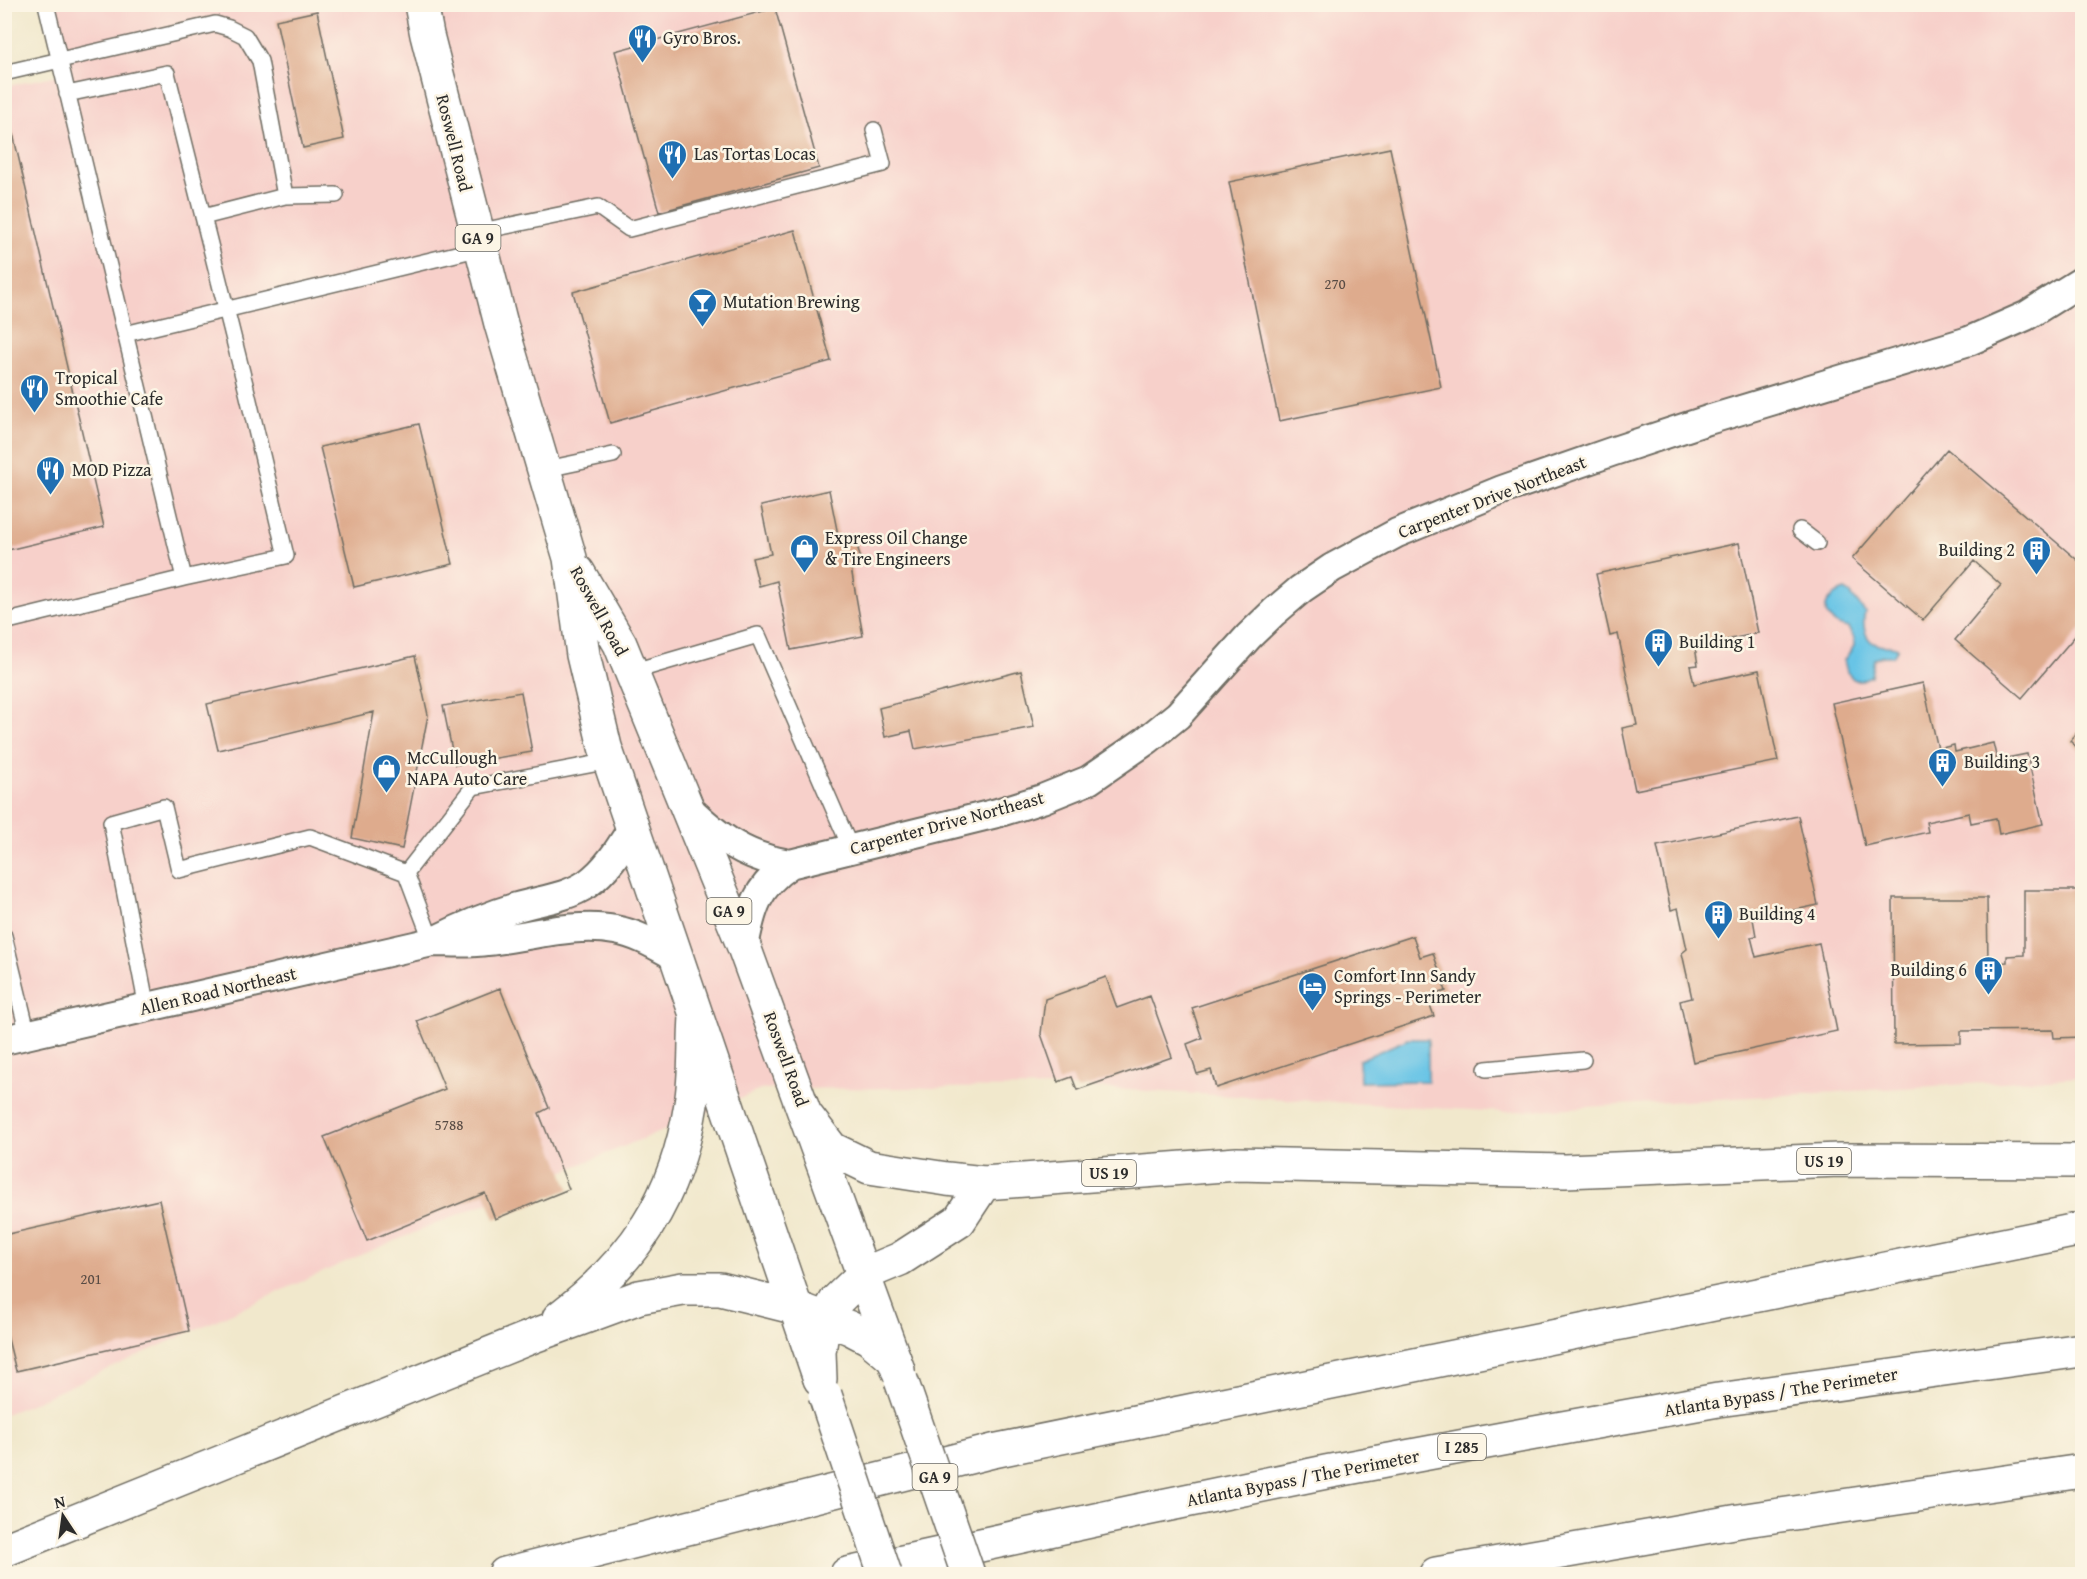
<svg xmlns="http://www.w3.org/2000/svg" width="2087" height="1579" font-family="'Gentium Book Plus',serif">
  <style>
    .built { fill: #f7d0ca }
    .water { fill: #68c4e6; stroke: #4a7888; stroke-width: 1.5 }
    .building { fill: #deab8d }
    .lines { fill: none; stroke-linecap: round; stroke-linejoin: round }
    .lane-casing { stroke: #706d63; stroke-width: 18 }
    .street-casing { stroke: #706d63; stroke-width: 32 }
    .primary-casing { stroke: #706d63; stroke-width: 36 }
    .highway-casing { stroke: #706d63; stroke-width: 36 }
    .lane { stroke: #fff; stroke-width: 15 }
    .street { stroke: #fff; stroke-width: 28 }
    .primary { stroke: #fff; stroke-width: 33 }
    .highway { stroke: #fff; stroke-width: 33 }
    .primary-bridge-casing { stroke: #706d63; stroke-width: 36; stroke-linecap: butt }
    .primary-bridge { stroke: #fff; stroke-width: 33 }
    .labels { text-anchor: middle; stroke-width: 5; stroke-linejoin: round; paint-order: stroke }
    .number-label { font-size: 15px; fill: #584b44 }
    .shield { fill: #fcf5e5; stroke: #6a6863; stroke-width: 1.5 }
    .shield-label { font-size: 16px; font-weight: bold; fill: #2b2b2b }
    .poi-label { font-size: 18px; fill: #2b2b2b; stroke: #fcf5e5; text-anchor: start }
    .street-label { font-size: 18px; fill: #2b2b2b; stroke: #fcf5e5 }
  </style>
  <rect width="100%" height="100%" fill="#fcf5e5"/>
  <filter id="ink" filterUnits="userSpaceOnUse"><feTurbulence type="fractalNoise" baseFrequency=".0167" numOctaves="2"/><feDisplacementMap in="SourceGraphic" scale="12" xChannelSelector="R" yChannelSelector="G"/><feConvolveMatrix kernelMatrix="1 2 1 2 8 2 1 2 1" color-interpolation-filters="sRGB"/></filter>
  <filter id="wash" filterUnits="userSpaceOnUse"><feTurbulence type="fractalNoise" baseFrequency=".008" numOctaves="4" result="noise"/><feDisplacementMap in="SourceGraphic" scale="24" xChannelSelector="R" yChannelSelector="G"/><feGaussianBlur stdDeviation="1.35" result="paint"/><feColorMatrix in="noise" values="0 0 0 0 0 0 0 0 0 0 0 0 0 0 0 0 0 1.4 0 .05"/><feComposite in="paint" operator="in"/></filter>
  <g filter="url(#wash)">
    <rect width="100%" height="100%" fill="#f1e8cc"/>
    <path class="built" d="M 46,4 L 2082,5 L 2082,1077 L 1504,1112 L 1079,1087 L 763,1089 L 363,1254 L 26,1406 L 5,1414 L 4,87 L 58,75 Z"/>
    <path class="water" d="M 1845,590 L 1850,593 L 1865,612 C 1862,624 1864,641 1878,645 C 1885,647 1891,645 1898,648 L 1893,656 L 1883,656 L 1874,659 L 1871,676 L 1862,680 L 1854,680 L 1847,672 L 1844,660 L 1854,646 L 1854,638 L 1848,628 C 1820,622 1818,599 1845,590 Z
      M 1408,1039 L 1428,1039 L 1428,1081 L 1360,1082 L 1359,1060 Z"/>
    <g id="blocks">
      <path class="building" d="M 775,8 L 819,168 L 659,212 L 615,51 Z
        M 317,11 L 344,139 L 303,148 L 276,20 Z
        M 11,125 L 104,527 L 4,551 L 4,127 Z
        M 1390,148 L 1441,387 L 1279,421 L 1229,182 Z
        M 795,230 L 831,361 L 610,423 L 573,292 Z
        M 419,424 L 453,564 L 354,587 L 320,447 Z
        M 1947,449 L 2082,564 L 2082,628 L 2022,698 L 1955,640 L 2001,585 L 1974,561 L 1923,620 L 1852,559 Z
        M 829,490 L 839,540 L 855,536 L 862,565 L 851,568 L 863,636 L 791,650 L 777,581 L 759,586 L 752,558 L 771,554 L 761,506 Z
        M 1739,543 L 1758,633 L 1695,647 L 1698,665 L 1690,666 L 1694,684 L 1759,670 L 1778,761 L 1635,790 L 1622,728 L 1637,725 L 1618,634 L 1610,636 L 1596,574 Z
        M 415,656 L 428,715 L 402,849 L 352,838 L 374,712 L 218,750 L 207,704 Z
        M 1021,671 L 1034,727 L 915,749 L 911,731 L 885,737 L 879,708 Z
        M 1923,683 L 1938,749 L 1954,745 L 1955,752 L 1993,743 L 1997,760 L 2027,754 L 2043,824 L 1999,834 L 1996,818 L 1971,823 L 1969,813 L 1926,822 L 1928,832 L 1865,846 L 1832,703 Z
        M 521,692 L 532,752 L 455,765 L 443,706 Z
        M 2082,727 L 2082,752 L 2070,741 Z
        M 1798,816 L 1818,905 L 1753,919 L 1756,936 L 1751,937 L 1756,957 L 1819,943 L 1837,1031 L 1693,1062 L 1680,1001 L 1692,998 L 1682,953 L 1687,949 L 1678,908 L 1671,910 L 1657,846 Z
        M 2024,890 L 2082,890 L 2082,1037 L 2054,1038 L 2053,1030 L 1961,1031 L 1961,1043 L 1894,1044 L 1893,898 L 1987,898 L 1988,963 L 2007,962 L 2007,956 L 2024,955 Z
        M 1413,936 L 1420,957 L 1433,953 L 1446,991 L 1427,997 L 1434,1016 L 1216,1088 L 1211,1070 L 1197,1074 L 1187,1044 L 1202,1038 L 1192,1008 Z
        M 1106,977 L 1117,1008 L 1150,996 L 1172,1057 L 1077,1090 L 1072,1077 L 1058,1082 L 1041,1034 L 1045,999 Z
        M 500,988 L 549,1108 L 539,1113 L 569,1189 L 495,1219 L 485,1193 L 367,1241 L 324,1137 L 445,1089 L 417,1021 Z
        M 159,1200 L 189,1331 L 16,1371 L 4,1323 L 4,1235 Z"/>
    </g>
  </g>
  <g filter="url(#ink)">
    <use href="#blocks" fill-opacity="0" stroke="#706d63" stroke-width="1.5"/>
    <g class="lines">
      <defs>
        <path id="lane" d="M 46,4 L 184,578 L 286,556 L 247,392 L 167,73 L 67,94
          M 4,73 L 215,24 L 229,28 L 245,36 L 260,61 L 285,196
          M 203,217 L 285,196 L 336,195
          M 477,232 L 598,207 L 629,229 L 883,164 L 874,130
          M 125,334 L 481,248
          M 542,470 L 613,455
          M 1800,530 L 1817,543
          M 4,622 L 184,578
          M 631,672 L 758,635 L 851,849
          M 406,873 L 432,942
          M 4,936 L 28,1035
          M 147,1008 L 111,822 L 164,807 L 179,870 L 310,837 L 406,873 L 473,787 L 610,761
          M 1486,1069 L 1583,1060"/>
        <path id="street" d="M 687,807 C 718,837 746,858 790,864
          M 436,940 C 464,926 487,916 517,907 C 540,900 566,898 587,884 C 607,870 620,848 633,827
          M 744,947 C 751,909 757,886 790,864 L 997,813 L 1042,799 L 1089,780 L 1147,740 L 1178,715 L 1249,636 L 1274,612 L 1301,589 L 1332,568 L 1397,533 L 1502,490 L 1611,452 L 1708,420 L 1969,341 L 2026,316 L 2082,281
          M 4,1040 L 432,942 C 450,942 469,944 487,941 C 527,937 576,922 615,930 C 638,934 657,946 677,957"/>
        <path id="primary" d="M 421,4 L 427,35 L 501,324 L 570,558 L 583,655 L 605,747 L 819,1376
          M 578,572 L 620,644 L 744,947 L 898,1370"/>
        <path id="highway" d="M 808,1118 L 832,1149 L 869,1167 L 947,1179 L 984,1183 L 1237,1164 L 1565,1171 L 1839,1160 L 2082,1161
          M 559,1318 C 635,1260 676,1199 691,1104 C 696,1076 694,1045 696,1017
          M 820,1379 L 819,1352 L 822,1332 L 826,1319 L 836,1301 L 864,1274 L 900,1259 L 959,1221 L 984,1183
          M 4,1550 L 536,1335 L 639,1297 L 683,1289 L 720,1289 L 761,1299 L 797,1308 L 850,1328 L 869,1338 L 894,1359
          M 505,1574 L 993,1451 L 2082,1229
          M 847,1574 L 1132,1512 L 1326,1472 L 1524,1435 L 1718,1400 L 2082,1350
          M 1436,1574 L 1739,1521 L 2082,1471"/>
      </defs>
      <use href="#lane" class="lane-casing"/>
      <use href="#street" class="street-casing"/>
      <use href="#primary" class="primary-casing"/>
      <use href="#highway" class="highway-casing"/>
      <use href="#lane" class="lane"/>
      <use href="#street" class="street"/>
      <use href="#primary" class="primary"/>
      <use href="#highway" class="highway"/>
      <defs>
        <path id="primary-bridge" d="M 901,1380 L 968,1574
          M 825,1395 L 885,1574"/>
      </defs>
      <use href="#primary-bridge" class="primary-bridge-casing"/>
      <use href="#primary-bridge" class="primary-bridge"/>
    </g>
  </g>
  <defs>
    <symbol id="restaurant-pin" viewBox="-11 -11 22 30"><path d="M0 17L-7.5 6A9.5 9.5 0 1 1 7.5 6Z" fill="#1f6fb2" stroke="#fcf5e5"/><path d="M-5-6h1v4h1v-4h1v4h1v-4h1v5L-1.5 .5V6h-2V.5L-5-1ZM5-6V6H3V1.5H1.5Q1.5-4 5-6Z" fill="#fff"/></symbol>
    <symbol id="bar-pin" viewBox="-11 -11 22 30"><path d="M0 17L-7.5 6A9.5 9.5 0 1 1 7.5 6Z" fill="#1f6fb2" stroke="#fcf5e5"/><path d="M-6-5H6L.8 .8V4.5H3.5V6h-7V4.5H-.8V.8Z" fill="#fff"/></symbol>
    <symbol id="shop-pin" viewBox="-11 -11 22 30"><path d="M0 17L-7.5 6A9.5 9.5 0 1 1 7.5 6Z" fill="#1f6fb2" stroke="#fcf5e5"/><path d="M-5-2.5h2.3a2.7 3.5 0 0 1 5.4 0H5L5.5 6h-11ZM-1.5-2.5h3a1.5 2.3 0 0 0-3 0Z" fill="#fff"/></symbol>
    <symbol id="building-pin" viewBox="-11 -11 22 30"><path d="M0 17L-7.5 6A9.5 9.5 0 1 1 7.5 6Z" fill="#1f6fb2" stroke="#fcf5e5"/><path d="M-4-6H4V6H1V3H-1V6H-4ZM-2.5-4.3h1.7v1.8h-1.7ZM.8-4.3h1.7v1.8H.8ZM-2.5-1h1.7V.8h-1.7ZM.8-1h1.7V.8H.8Z" fill="#fff"/></symbol>
    <symbol id="hotel-pin" viewBox="-11 -11 22 30"><path d="M0 17L-7.5 6A9.5 9.5 0 1 1 7.5 6Z" fill="#1f6fb2" stroke="#fcf5e5"/><path d="M-6-4.5h1.5V1H6V5H4.5V3h-9V5H-6ZM-4 0a1.8 1.8 0 1 1 3.6 0ZM.5 0V-2.5h3Q6-2.5 6 0Z" fill="#fff"/></symbol>
  </defs>
  <g fill-rule="evenodd">
    <use href="#restaurant-pin" x="626" y="22" width="33" height="45"/>
    <use href="#restaurant-pin" x="656" y="138" width="33" height="45"/>
    <use href="#bar-pin" x="686" y="286" width="33" height="45"/>
    <use href="#restaurant-pin" x="18" y="372" width="33" height="45"/>
    <use href="#restaurant-pin" x="34" y="454" width="33" height="45"/>
    <use href="#shop-pin" x="788" y="532" width="33" height="45"/>
    <use href="#building-pin" x="2020" y="534" width="33" height="45"/>
    <use href="#building-pin" x="1642" y="626" width="33" height="45"/>
    <use href="#building-pin" x="1926" y="746" width="33" height="45"/>
    <use href="#shop-pin" x="370" y="752" width="33" height="45"/>
    <use href="#building-pin" x="1702" y="898" width="33" height="45"/>
    <use href="#building-pin" x="1972" y="954" width="33" height="45"/>
    <use href="#hotel-pin" x="1296" y="970" width="33" height="45"/>
  </g>
  <g class="labels">
    <g class="number-label">
      <text x="1335" y="289">270</text>
      <text x="449" y="1130">5788</text>
      <text x="91" y="1284">201</text>
    </g>
    <g class="shield">
      <rect x="455.5" y="225" width="45" height="26" rx="4.5"/>
      <rect x="706.5" y="898" width="45" height="26" rx="4.5"/>
      <rect x="1797" y="1148" width="54" height="26" rx="4.5"/>
      <rect x="1082" y="1160" width="54" height="26" rx="4.5"/>
      <rect x="1438" y="1434" width="48" height="26" rx="4.5"/>
      <rect x="912.5" y="1464" width="45" height="26" rx="4.5"/>
    </g>
    <g class="shield-label">
      <text x="478" y="244">GA 9</text>
      <text x="729" y="917">GA 9</text>
      <text x="1824" y="1167">US 19</text>
      <text x="1109" y="1179">US 19</text>
      <text x="1462" y="1453">I 285</text>
      <text x="935" y="1483">GA 9</text>
    </g>
    <g class="poi-label">
      <text x="663" y="44">Gyro Bros.</text>
      <text x="694" y="160">Las Tortas Locas</text>
      <text x="723" y="308">Mutation Brewing</text>
      <text x="55" y="384">Tropical<tspan x="55" dy="21">Smoothie Cafe</tspan></text>
      <text x="72" y="476">MOD Pizza</text>
      <text x="825" y="544">Express Oil Change<tspan x="825" dy="21">&amp; Tire Engineers</tspan></text>
      <text x="2015" y="556" text-anchor="end">Building 2</text>
      <text x="1679" y="648">Building 1</text>
      <text x="407" y="764">McCullough<tspan x="407" dy="21">NAPA Auto Care</tspan></text>
      <text x="1964" y="768">Building 3</text>
      <text x="1739" y="920">Building 4</text>
      <text x="1967" y="976" text-anchor="end">Building 6</text>
      <text x="1334" y="982">Comfort Inn Sandy<tspan x="1334" dy="21">Springs - Perimeter</tspan></text>
    </g>
    <g class="street-label">
      <text transform="translate(454 143) rotate(76)" y="6">Roswell Road</text>
      <text transform="translate(1492 497) rotate(-21)" y="6">Carpenter Drive Northeast</text>
      <text transform="translate(599 611) rotate(61)" y="6">Roswell Road</text>
      <text transform="translate(947 823) rotate(-15)" y="6">Carpenter Drive Northeast</text>
      <text transform="translate(218 991) rotate(-13)" y="6">Allen Road Northeast</text>
      <text transform="translate(786 1059) rotate(70)" y="6">Roswell Road</text>
      <text transform="translate(1781 1392) rotate(-9)" y="6">Atlanta Bypass / The Perimeter</text>
      <text transform="translate(1303 1478) rotate(-11)" y="6">Atlanta Bypass / The Perimeter</text>
    </g>
  </g>
  <rect width="2087" height="1579" fill="none" stroke="#fcf5e5" stroke-width="24"/>
  <g transform="translate(63 1516) rotate(347)" stroke="#fcf5e5" stroke-width="4.5" paint-order="stroke">
  <path d="M0-4.5L10 22L0 15L-10 22Z" fill="#2b2b2b"/>
  <text y="-9" font-size="16" font-weight="bold" text-anchor="middle" fill="#2b2b2b">N</text>
  </g>
</svg>
